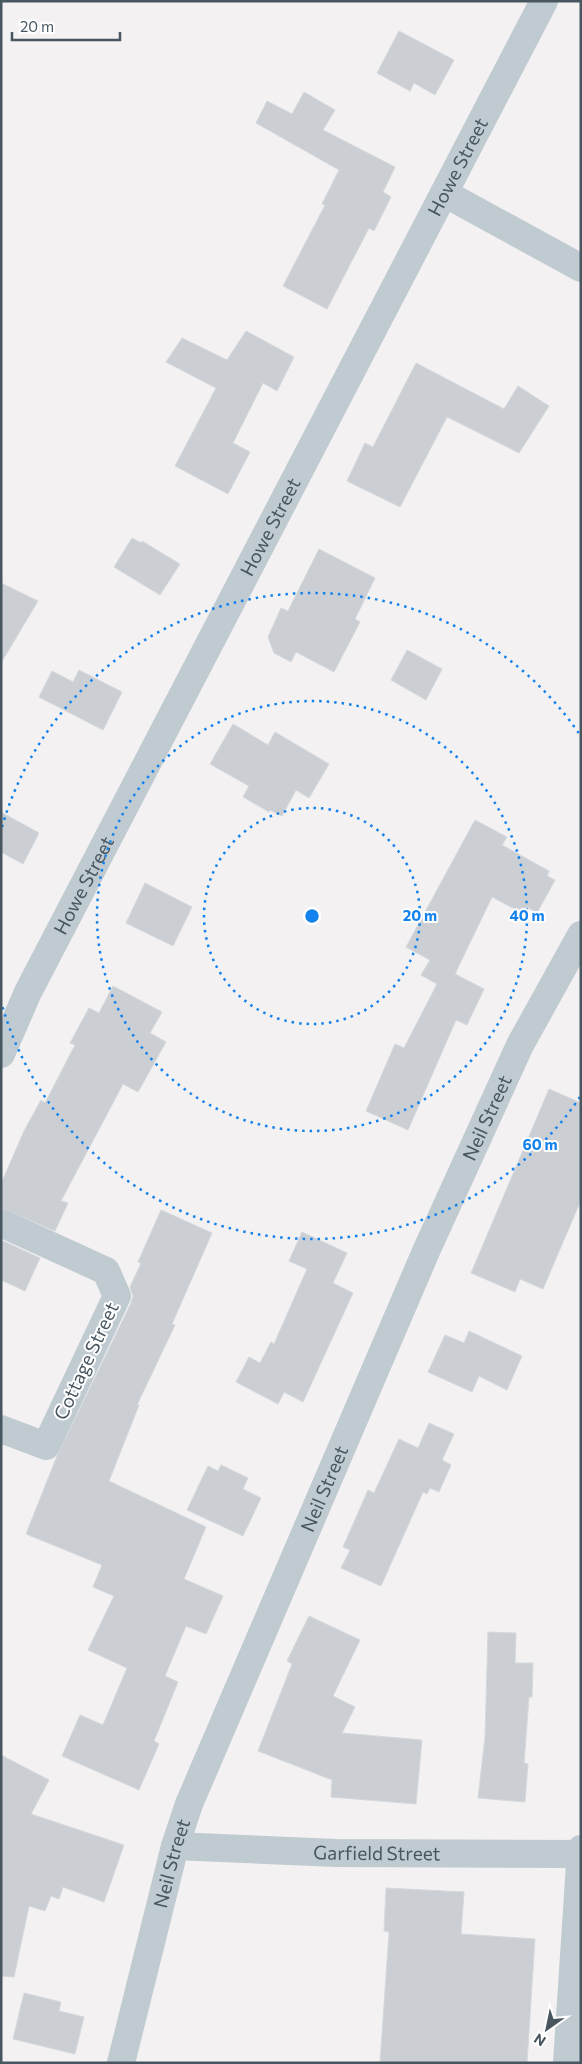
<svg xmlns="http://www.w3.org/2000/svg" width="582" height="2064" font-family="Commissioner,sans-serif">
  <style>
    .building { fill: #cbcfd4; stroke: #d5d8dd }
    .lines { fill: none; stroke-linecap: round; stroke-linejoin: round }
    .minor { stroke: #bfcad1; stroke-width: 28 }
    .ring { fill: none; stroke: #1382ec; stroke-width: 2.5; stroke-dasharray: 2.5 5 }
    .labels { text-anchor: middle; stroke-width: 4; stroke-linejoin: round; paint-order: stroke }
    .street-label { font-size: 19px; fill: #485660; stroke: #fff }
    .centre { fill: #1382ec; stroke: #fff; stroke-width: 2.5 }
    .ring-label { font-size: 15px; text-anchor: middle; font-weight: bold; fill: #1382ec; stroke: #fff; stroke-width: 4; stroke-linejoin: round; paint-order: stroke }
  </style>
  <rect width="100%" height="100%" fill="#f3f1f1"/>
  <path class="building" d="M 399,31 L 454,60 L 435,95 L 414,83 L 410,91 L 377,73 Z
    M 304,92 L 335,110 L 323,130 L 395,167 L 383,192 L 391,197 L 374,231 L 369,228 L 327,309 L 283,286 L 325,205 L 322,204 L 339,170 L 256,123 L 267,101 L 292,114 Z
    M 246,331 L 294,357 L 277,391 L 263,383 L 233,443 L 250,452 L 228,494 L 175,466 L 216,388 L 166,362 L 182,338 L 227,360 Z
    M 416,363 L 504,409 L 518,386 L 549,406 L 519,453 L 447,417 L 400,507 L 347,481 L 365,443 L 373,447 Z
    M 132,538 L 141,543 L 142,541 L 180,564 L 160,595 L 114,567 Z
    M 319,549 L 375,578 L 355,619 L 360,622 L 334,672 L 296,652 L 291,662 L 274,653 L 268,637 L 281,608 L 288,611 Z
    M 1,583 L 38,601 L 1,663 Z
    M 407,650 L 442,669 L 426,700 L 391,680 Z
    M 79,670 L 122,692 L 103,730 L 39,697 L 52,671 L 73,682 Z
    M 233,724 L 268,745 L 275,732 L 329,764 L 309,798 L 296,790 L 282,816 L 270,810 L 269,812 L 243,797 L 249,786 L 210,764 Z
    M 1,812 L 39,833 L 23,864 L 1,852 Z
    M 475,820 L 507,837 L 502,845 L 549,871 L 547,876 L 555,880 L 537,913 L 527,907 L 524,914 L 492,897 L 455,974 L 484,989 L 467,1025 L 456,1020 L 408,1130 L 366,1111 L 395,1044 L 404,1048 L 437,984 L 421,975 L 430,960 L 406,947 Z
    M 145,883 L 192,907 L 173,946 L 126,923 Z
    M 113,986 L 162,1012 L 150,1033 L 166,1042 L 138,1092 L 123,1084 L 61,1201 L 68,1203 L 55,1231 L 1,1208 L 1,1184 L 24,1131 L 41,1100 L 45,1103 L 75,1045 L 70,1043 L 89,1008 L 99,1013 Z
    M 549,1089 L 581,1103 L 581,1200 L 543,1289 L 520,1279 L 515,1292 L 471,1273 Z
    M 161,1210 L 212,1233 L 172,1324 L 175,1325 L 137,1405 L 139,1405 L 109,1481 L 206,1527 L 184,1579 L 223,1596 L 206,1634 L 186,1626 L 165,1676 L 178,1682 L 154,1741 L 159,1744 L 139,1790 L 62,1756 L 80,1715 L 103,1725 L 127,1668 L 88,1650 L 114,1596 L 93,1587 L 102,1565 L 26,1534 L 57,1456 L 131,1303 L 133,1296 L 130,1287 L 141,1263 L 138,1262 Z
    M 302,1232 L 347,1253 L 333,1283 L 353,1293 L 303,1402 L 284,1392 L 278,1404 L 236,1382 L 249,1357 L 260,1363 L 271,1342 L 274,1344 L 307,1269 L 289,1261 Z
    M 1,1240 L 40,1258 L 25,1291 L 1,1280 Z
    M 469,1331 L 522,1356 L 507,1390 L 479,1376 L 472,1392 L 428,1372 L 445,1335 L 464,1343 Z
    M 429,1423 L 454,1434 L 442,1460 L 451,1465 L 439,1492 L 430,1488 L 427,1494 L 423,1492 L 381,1586 L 341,1568 L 350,1550 L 343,1547 L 368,1490 L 374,1493 L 399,1439 L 418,1448 Z
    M 221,1465 L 248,1478 L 243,1489 L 261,1498 L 243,1536 L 187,1510 L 208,1466 L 218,1471 Z
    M 309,1616 L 360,1640 L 333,1696 L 355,1707 L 342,1733 L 422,1740 L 416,1804 L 331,1797 L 332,1780 L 258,1751 L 292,1664 L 287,1661 Z
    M 488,1632 L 516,1633 L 515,1663 L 533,1663 L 532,1697 L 529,1697 L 524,1763 L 528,1764 L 525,1802 L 478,1798 L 485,1737 Z
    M 1,1755 L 49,1780 L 31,1814 L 124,1845 L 104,1902 L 63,1887 L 59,1899 L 51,1896 L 45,1911 L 29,1906 L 14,1977 L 1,1976 Z
    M 386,1888 L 464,1892 L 461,1934 L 535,1939 L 527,2063 L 380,2063 L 389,1932 L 384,1931 Z
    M 24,1993 L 61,2002 L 59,2011 L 84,2017 L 75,2054 L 13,2039 Z"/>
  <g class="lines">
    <g class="minor">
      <path d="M 444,193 L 581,268"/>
      <path id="s1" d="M 1,1054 L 28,992 L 544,1"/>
      <path d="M 1,1223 L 106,1271 L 117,1296 L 46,1446 L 1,1429"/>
      <path id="s2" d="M 175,1846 L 336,1853 L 581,1854"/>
      <path id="s3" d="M 121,2063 L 175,1846 L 189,1804 L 427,1249 L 520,1045 L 581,935"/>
      <path d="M 567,2063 L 581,1849"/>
    </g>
  </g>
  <g class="ring">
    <circle cx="312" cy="916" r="108"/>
    <circle cx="312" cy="916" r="215"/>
    <path d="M580 1097A323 323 0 0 1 2 1005M2 827A323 323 0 0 1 580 735"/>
  </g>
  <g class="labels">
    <g class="street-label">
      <text dy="7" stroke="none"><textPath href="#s1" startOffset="998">Howe Street</textPath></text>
      <text dy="7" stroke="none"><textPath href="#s1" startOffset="592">Howe Street</textPath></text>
      <text dy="7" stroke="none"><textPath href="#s1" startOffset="188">Howe Street</textPath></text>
      <text dy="7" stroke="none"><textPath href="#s3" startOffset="1016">Neil Street</textPath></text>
      <text transform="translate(86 1361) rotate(-65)" y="7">Cottage Street</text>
      <text dy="7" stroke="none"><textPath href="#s3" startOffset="611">Neil Street</textPath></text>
      <text dy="7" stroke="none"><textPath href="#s2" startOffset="202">Garfield Street</textPath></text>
      <text dy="7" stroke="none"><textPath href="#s3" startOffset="206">Neil Street</textPath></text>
    </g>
  </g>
  <circle cx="312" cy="916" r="8" class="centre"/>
  <g class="ring-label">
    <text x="420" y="921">20 m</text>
    <text x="527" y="921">40 m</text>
    <text x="540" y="1150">60 m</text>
  </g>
  <rect width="582" height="2064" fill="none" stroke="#485660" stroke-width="5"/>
  <g transform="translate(547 2029) rotate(213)" stroke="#ffffff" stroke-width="4" paint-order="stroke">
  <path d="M0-4L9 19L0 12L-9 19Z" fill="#485660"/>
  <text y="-8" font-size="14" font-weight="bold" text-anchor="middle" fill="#485660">N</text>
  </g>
  <path d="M12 32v8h108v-8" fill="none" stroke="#485660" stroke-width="2.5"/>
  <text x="20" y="32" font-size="15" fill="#485660" stroke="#ffffff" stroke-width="4" paint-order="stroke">20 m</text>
</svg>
